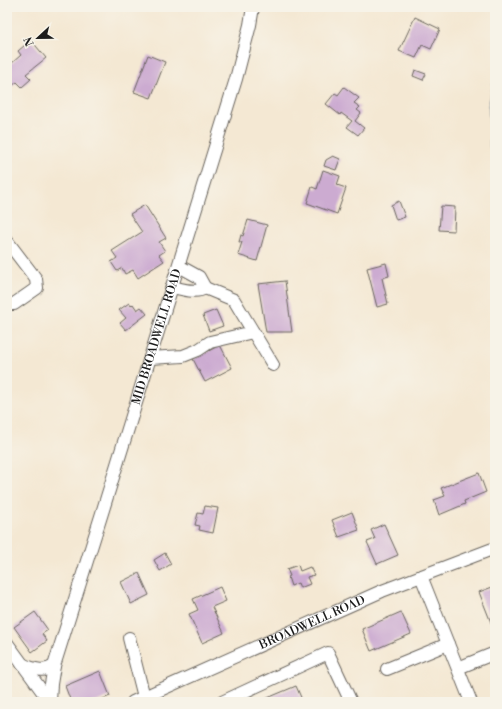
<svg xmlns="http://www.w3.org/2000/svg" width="502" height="709" font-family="'Libre Bodoni',serif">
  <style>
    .water { fill: #6face1; stroke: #46647e }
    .building { fill: #ccabd1 }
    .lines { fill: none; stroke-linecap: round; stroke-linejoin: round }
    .minor-casing { stroke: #68635c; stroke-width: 14 }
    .minor { stroke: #fff; stroke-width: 12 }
    .labels { text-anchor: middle; stroke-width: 4; stroke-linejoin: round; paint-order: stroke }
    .street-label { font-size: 12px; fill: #1c1c1c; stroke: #f7f3e8 }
  </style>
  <rect width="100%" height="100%" fill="#f7f3e8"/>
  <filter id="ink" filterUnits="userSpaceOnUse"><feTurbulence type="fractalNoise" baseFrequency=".025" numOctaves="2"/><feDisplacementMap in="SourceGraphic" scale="8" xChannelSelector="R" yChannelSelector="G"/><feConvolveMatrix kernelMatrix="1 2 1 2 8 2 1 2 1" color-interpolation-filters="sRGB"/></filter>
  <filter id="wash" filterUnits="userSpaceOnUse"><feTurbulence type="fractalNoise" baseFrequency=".012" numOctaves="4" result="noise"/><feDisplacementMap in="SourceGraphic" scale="16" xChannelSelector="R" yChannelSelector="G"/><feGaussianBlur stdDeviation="0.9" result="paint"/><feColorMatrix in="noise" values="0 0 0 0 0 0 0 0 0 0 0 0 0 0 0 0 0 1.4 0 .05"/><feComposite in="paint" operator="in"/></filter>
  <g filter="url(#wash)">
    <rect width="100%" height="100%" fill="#f4e8d3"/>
    <path class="water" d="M 495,75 L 495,160 L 490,147 L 489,105 Z"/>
    <g id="blocks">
      <path class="building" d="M 415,17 L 440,29 L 431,49 L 422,45 L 416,58 L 399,51 Z
        M 31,40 L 46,58 L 26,74 L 31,79 L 22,87 L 17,82 L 12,86 L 7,80 L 7,64 L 10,61 L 12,63 L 21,55 L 18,51 Z
        M 148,55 L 165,62 L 151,98 L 134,92 Z
        M 415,70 L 426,74 L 423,80 L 413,76 Z
        M 344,87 L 359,98 L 354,103 L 360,107 L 357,110 L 361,113 L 355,121 L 364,128 L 358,135 L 347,127 L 352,121 L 341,113 L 340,115 L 326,104 L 335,93 L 338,95 Z
        M 333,156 L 340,159 L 336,170 L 324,166 L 326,160 Z
        M 323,170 L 340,176 L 337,185 L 346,188 L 337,214 L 307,203 L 312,187 L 317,189 Z
        M 399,201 L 405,217 L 396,220 L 391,205 Z
        M 145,205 L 166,238 L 159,242 L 165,251 L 159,255 L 164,261 L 138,278 L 133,270 L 125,274 L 122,268 L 117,271 L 111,262 L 117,258 L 112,251 L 142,232 L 130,214 Z
        M 441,206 L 455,207 L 454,231 L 439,230 Z
        M 248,220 L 267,225 L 257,261 L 238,255 L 242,242 L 239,242 L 241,235 L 243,236 Z
        M 386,263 L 389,276 L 382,278 L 388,304 L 377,307 L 367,268 Z
        M 285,281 L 292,332 L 266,332 L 258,284 Z
        M 129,303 L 131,306 L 133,304 L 137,310 L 141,307 L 147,314 L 126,330 L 120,323 L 126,318 L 119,310 Z
        M 216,310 L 223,326 L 209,331 L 203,315 Z
        M 220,345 L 232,368 L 205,382 L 193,359 Z
        M 479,473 L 486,492 L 464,501 L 465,504 L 439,515 L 434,500 L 445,496 L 441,488 Z
        M 205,506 L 218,508 L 213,533 L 199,530 L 200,526 L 195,525 L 198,513 L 203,514 Z
        M 352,512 L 359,530 L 339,537 L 332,520 Z
        M 384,524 L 398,555 L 377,564 L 367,542 L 375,539 L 371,530 Z
        M 165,553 L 171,564 L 160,571 L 154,560 Z
        M 298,565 L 300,571 L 310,567 L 314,575 L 307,577 L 310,584 L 300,588 L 298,583 L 291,586 L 288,577 L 290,576 L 287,569 Z
        M 139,573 L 149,595 L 131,604 L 121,582 Z
        M 495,586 L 495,624 L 492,625 L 479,592 Z
        M 220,587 L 226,601 L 212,607 L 224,633 L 202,643 L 189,614 L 198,610 L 193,599 Z
        M 35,612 L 48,630 L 42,634 L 47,641 L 32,652 L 14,627 Z
        M 401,612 L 411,634 L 371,651 L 362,629 Z
        M 100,671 L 110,696 L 96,702 L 71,702 L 65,686 Z
        M 296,686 L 303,702 L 258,702 Z"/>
    </g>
  </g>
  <g filter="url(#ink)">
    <use href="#blocks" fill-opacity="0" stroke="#68635c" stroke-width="1"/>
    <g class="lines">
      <defs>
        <g id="minor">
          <path d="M 7,241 L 36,279 L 37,288 L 14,304 L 7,304"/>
          <path d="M 172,287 C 182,289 196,294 205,288 L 199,277 L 179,266"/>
          <path d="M 205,288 L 234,300 L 273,365"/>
          <path d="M 150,358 L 183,356 L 198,350 L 210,342 L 253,332"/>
          <path d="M 421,576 L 471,702"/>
          <path d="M 129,638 L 144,697 L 146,702"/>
          <path d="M 7,643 L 50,702"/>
          <path d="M 22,664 C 33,669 44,673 54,666"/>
          <path d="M 458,668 L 495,653"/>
          <path d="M 387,669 L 448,644"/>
          <path id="s1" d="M 50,702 L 51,684 L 54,666 L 102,513 L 236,79 L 250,25 L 253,7"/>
          <path id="s2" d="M 133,702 L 382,591 L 495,548"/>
          <path d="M 222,702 L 328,653 L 351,702"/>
        </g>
      </defs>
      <use href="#minor" class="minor-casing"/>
      <use href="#minor" class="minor"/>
    </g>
  </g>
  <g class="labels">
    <g class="street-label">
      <text dy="4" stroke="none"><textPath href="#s1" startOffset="381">MID BROADWELL ROAD</textPath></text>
      <text dy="4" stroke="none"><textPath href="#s2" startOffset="196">BROADWELL ROAD</textPath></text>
    </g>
  </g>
  <rect width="502" height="709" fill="none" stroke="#f7f3e8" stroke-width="24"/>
  <g transform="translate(38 38) rotate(248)" stroke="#f7f3e8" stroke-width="3" paint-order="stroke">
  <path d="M0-3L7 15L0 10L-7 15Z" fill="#1c1c1c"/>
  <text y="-6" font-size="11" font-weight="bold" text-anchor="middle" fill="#1c1c1c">N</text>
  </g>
</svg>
